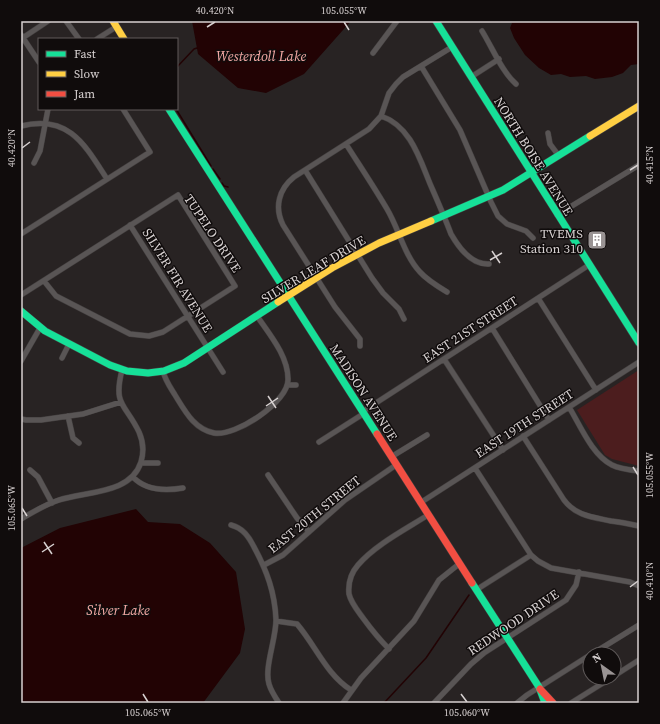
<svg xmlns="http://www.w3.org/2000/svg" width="660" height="724" font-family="'Source Serif 4',serif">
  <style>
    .green { fill: #4c1d1e }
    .water { fill: #220304 }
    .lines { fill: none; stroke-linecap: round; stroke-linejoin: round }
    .stream { stroke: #220304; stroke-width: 1.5 }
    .street-casing { stroke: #444040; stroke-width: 6 }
    .fast-casing { stroke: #444040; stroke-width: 8 }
    .slow-casing { stroke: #444040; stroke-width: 8 }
    .jam-casing { stroke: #444040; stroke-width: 8 }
    .street { stroke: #595555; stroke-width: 5 }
    .fast { stroke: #16e098; stroke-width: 7 }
    .slow { stroke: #ffcf43; stroke-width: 7 }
    .jam { stroke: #f24e42; stroke-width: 7 }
    .ticks { fill: none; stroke: #d7d1d1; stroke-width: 1.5 }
    .labels { text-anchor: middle; stroke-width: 3; stroke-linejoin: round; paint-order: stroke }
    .street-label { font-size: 13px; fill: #d7d1d1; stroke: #100c0c }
    .poi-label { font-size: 13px; fill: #d7d1d1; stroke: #100c0c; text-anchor: end }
    .water-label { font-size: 14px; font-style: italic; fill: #f5a9a5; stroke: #100c0c }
    .neatline { fill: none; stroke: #d7d1d1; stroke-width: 1.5 }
    .ticks-label { font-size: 10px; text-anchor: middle; fill: #d7d1d1 }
  </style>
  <rect width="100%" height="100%" fill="#282323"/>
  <path class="green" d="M 639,370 L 639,466 L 612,459 L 605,455 L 577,410 Z"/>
  <path class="water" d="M 192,21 L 351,21 L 304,74 L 266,93 L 238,88 L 198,54 Z
    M 508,21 L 639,21 L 639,64 L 631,65 L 623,73 L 612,77 L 595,79 L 586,76 L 570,77 L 561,74 L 551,75 L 539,68 L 525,55 L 514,38 L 510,28 L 512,23 Z
    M 136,509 L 148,522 L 180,524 L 210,543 L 236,572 L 245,629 L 240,653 L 203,703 L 21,703 L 21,548 L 60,528 Z"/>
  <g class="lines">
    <path class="stream" d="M 177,67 L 194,49 L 197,48
      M 176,109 L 211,166
      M 213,169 L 220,179
      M 222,183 L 224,186 L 228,187
      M 384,703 L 426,658 L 469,595"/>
    <defs>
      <path id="street" d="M 66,21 L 79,39
        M 482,31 C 492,47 502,72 516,84
        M 21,35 L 39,62
        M 21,39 L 48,21
        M 97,39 L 116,27
        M 373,53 L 397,21
        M 421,66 L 460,130 L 491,202 L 498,216 L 507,224 L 526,231 L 533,238
        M 471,77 L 499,59
        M 381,116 C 411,126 420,160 431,186 C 438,202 445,218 451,234 C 459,248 472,265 489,264
        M 21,126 C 69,114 85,145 107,179
        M 548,133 L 550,144 L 559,156
        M 346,144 C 360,166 374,187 387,209 C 399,229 404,255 420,272 C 427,280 437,286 447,292
        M 34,163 L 40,151 L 48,109
        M 305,170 L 372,278 L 383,293 L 399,309 L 404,319
        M 557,215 L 639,165
        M 130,225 L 223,372
        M 21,234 L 150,152 L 123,109
        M 21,295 L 178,195 L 235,286 L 163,332 L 149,336 L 130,334 L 56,296 L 44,281
        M 538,298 L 596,390
        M 492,328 L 549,420
        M 360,346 L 360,339 L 335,307 L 283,225 C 274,207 279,189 294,177 L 369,129 L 381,116 L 389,93 L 396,84 L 403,77 L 452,47
        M 62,358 L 69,344
        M 444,359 L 503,450
        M 21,361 L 40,328
        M 163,371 C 165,380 170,387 175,395 C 185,411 194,429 214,433 C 235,437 289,402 288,379 C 288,356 270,335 257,316
        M 288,385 L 296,385
        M 569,407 C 580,425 592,455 612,465 C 620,469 630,470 639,471
        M 362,412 L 589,265
        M 68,416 L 73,438 L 79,443
        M 21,419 L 26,420 L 41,420 L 83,414 L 121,402
        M 523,436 L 564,500 C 576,516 593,517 611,521 C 621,522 630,524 639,526
        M 319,442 L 363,414
        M 391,457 L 427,435
        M 141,463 L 158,463
        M 475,468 L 531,555 L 538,561 L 551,568 L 630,582 L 639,586
        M 30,470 L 38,477 L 52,503
        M 268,475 L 297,518 L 309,532
        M 133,477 C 146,491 165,491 183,488
        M 420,503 L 639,362
        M 21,519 C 33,512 46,504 59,500 C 87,491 131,494 141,462 C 144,452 143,441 139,432 C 125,403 113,406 122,370
        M 231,525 C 243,528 249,537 254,547 C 267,571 275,593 276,620 C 276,639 264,668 269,684 C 271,691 275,697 279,703
        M 264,565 L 283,555 L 345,500 L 396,465
        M 476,590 L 531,555
        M 276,621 L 297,624 C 316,646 326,674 351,690
        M 389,649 C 379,639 371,629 363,618 C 358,611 351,603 349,594 C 348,584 351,573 358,565 C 375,545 406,529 428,515
        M 592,654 L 639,625
        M 614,676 L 639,660
        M 343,703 L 361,678 L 414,621 L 439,580 L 459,564
        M 434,703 L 471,664 L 484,653 L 566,600 L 576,585 L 579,572
        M 517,703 L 527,695 L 590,655
        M 571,703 L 611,678"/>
      <path id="fast" d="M 436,21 L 639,343
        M 169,109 L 377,434
        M 431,221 L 503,190 L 590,136
        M 21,311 L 45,331 L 110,365 L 127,371 L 148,373 L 164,371 L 184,363 L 278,302
        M 472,583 L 539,687 L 545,703"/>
      <path id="slow" d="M 113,21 L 124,39
        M 590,136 L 639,106
        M 278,302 L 332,268 L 379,243 L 431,221"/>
      <path id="jam" d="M 377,434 L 472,583
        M 540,689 L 553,703"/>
    </defs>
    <use href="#street" class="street-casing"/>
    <use href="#fast" class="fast-casing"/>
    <use href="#slow" class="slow-casing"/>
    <use href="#jam" class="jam-casing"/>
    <use href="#street" class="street"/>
    <use href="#fast" class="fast"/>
    <use href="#slow" class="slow"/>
    <use href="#jam" class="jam"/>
  </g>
  <path class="ticks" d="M 344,22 L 349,30M 207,27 L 215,22M 22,148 L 30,142M 630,170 L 638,165M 492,251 L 500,263M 490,260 L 502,253M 268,396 L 276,408M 266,406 L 278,398M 633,467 L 638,475M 22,508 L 27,516M 44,542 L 52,554M 42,552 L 54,544M 630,587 L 638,581M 143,694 L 148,702M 461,694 L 467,702"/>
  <defs>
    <symbol id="building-square" viewBox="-11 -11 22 22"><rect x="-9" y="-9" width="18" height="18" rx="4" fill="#9a9494" stroke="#100c0c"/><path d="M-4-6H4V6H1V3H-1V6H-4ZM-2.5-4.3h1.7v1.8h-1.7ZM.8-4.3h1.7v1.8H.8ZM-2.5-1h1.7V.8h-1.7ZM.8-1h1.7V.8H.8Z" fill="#fff"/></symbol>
  </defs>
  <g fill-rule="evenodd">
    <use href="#building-square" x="586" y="229" width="22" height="22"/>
  </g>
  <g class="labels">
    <g class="street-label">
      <text transform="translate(534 156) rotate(58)" y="5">NORTH BOISE AVENUE</text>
      <text transform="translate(213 233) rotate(56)" y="5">TUPELO DRIVE</text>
      <text transform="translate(313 269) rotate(-31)" y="5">SILVER LEAF DRIVE</text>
      <text transform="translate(178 280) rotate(58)" y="5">SILVER FIR AVENUE</text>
      <text transform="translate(470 329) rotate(-33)" y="5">EAST 21ST STREET</text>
      <text transform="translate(364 392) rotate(57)" y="5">MADISON AVENUE</text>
      <text transform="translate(524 423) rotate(-33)" y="5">EAST 19TH STREET</text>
      <text transform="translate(314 514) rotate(-39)" y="5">EAST 20TH STREET</text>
      <text transform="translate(513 622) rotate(-34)" y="5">REDWOOD DRIVE</text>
    </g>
    <g class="poi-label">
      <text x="583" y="238">TVEMS<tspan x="583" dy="15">Station 310</tspan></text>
    </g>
    <g class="water-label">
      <text x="261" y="61">Westerdoll Lake</text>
      <text x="118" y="615">Silver Lake</text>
    </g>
  </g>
  <rect width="660" height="724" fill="none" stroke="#100c0c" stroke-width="44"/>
  <rect x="38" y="38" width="140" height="72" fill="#100c0c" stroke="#605b5b"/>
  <rect x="46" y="51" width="20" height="6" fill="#16e098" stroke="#605b5b"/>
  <text x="74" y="58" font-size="12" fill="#d7d1d1">Fast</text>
  <rect x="46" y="71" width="20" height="6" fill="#ffcf43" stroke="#605b5b"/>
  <text x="74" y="78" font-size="12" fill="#d7d1d1">Slow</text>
  <rect x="46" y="91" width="20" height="6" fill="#f24e42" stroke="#605b5b"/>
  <text x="74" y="98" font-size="12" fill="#d7d1d1">Jam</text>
  <g transform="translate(602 666) rotate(327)"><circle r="19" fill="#100c0c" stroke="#605b5b"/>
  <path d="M0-3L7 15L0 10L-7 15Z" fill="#9a9494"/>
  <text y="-6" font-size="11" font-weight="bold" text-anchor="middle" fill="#d7d1d1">N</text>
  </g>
  <rect x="22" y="22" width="616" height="680" class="neatline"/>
  <g class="ticks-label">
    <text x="215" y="14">40.420°N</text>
    <text x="344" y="14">105.055°W</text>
    <text transform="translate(11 148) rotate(-90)" y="4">40.420°N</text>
    <text transform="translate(649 165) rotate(-90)" y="4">40.415°N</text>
    <text transform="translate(649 475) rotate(-90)" y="4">105.055°W</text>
    <text transform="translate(11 508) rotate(-90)" y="4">105.065°W</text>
    <text transform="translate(649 581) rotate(-90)" y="4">40.410°N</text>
    <text x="148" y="716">105.065°W</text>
    <text x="467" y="716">105.060°W</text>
  </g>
</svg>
